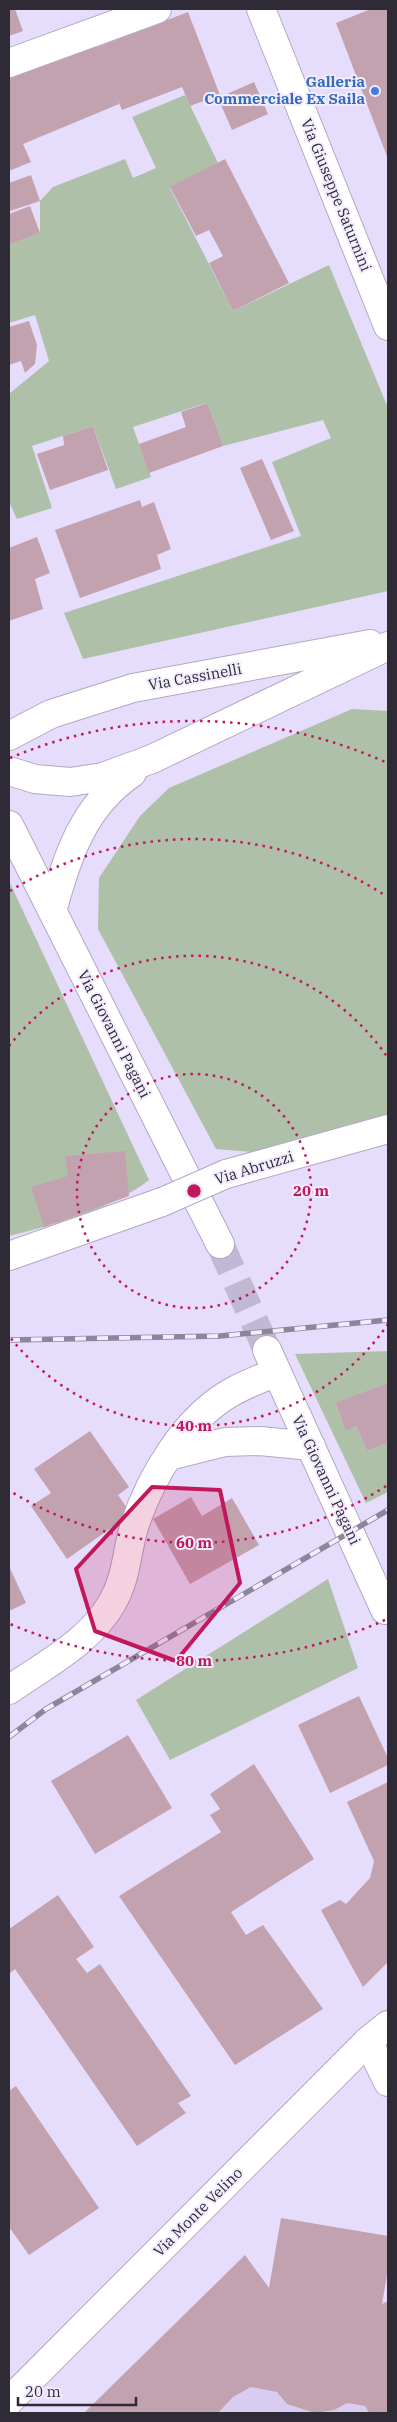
<svg xmlns="http://www.w3.org/2000/svg" width="397" height="2422" font-family="'IBM Plex Serif',serif">
  <style>
    .built { fill: #d8ccf0 }
    .green { fill: #afc0a8 }
    .building { fill: #c3a2b0 }
    .lines { fill: none; stroke-linecap: round; stroke-linejoin: round }
    .tertiary-tunnel { stroke: #c1b8d4; stroke-width: 28; stroke-dasharray: 28 14; stroke-linecap: butt }
    .minor-casing { stroke: #b1a8c5; stroke-width: 30 }
    .tertiary-casing { stroke: #b1a8c5; stroke-width: 30 }
    .minor { stroke: #fff; stroke-width: 28 }
    .tertiary { stroke: #fff; stroke-width: 28 }
    .rail-casing { stroke: #8c859b; stroke-width: 5.5 }
    .rail { stroke: #f2ecfe; stroke-width: 4; stroke-dasharray: 11; stroke-linecap: butt }
    .minor-bridge-casing { stroke: #b1a8c5; stroke-width: 30; stroke-linecap: butt }
    .minor-bridge { stroke: #fff; stroke-width: 28 }
    .marked { fill: #c2185b; fill-opacity: 0.2; stroke: #c2185b; stroke-width: 4; stroke-linejoin: round }
    .ring { fill: none; stroke: #c2185b; stroke-width: 2.5; stroke-dasharray: 2.5 5 }
    .shop-dot { fill: #3f7fe0; stroke: #f2ecfe; stroke-width: 2 }
    .labels { text-anchor: middle; stroke-width: 4; stroke-linejoin: round; paint-order: stroke }
    .shop-label { font-size: 15px; font-weight: bold; fill: #366cbe; stroke: #f2ecfe; text-anchor: end }
    .street-label { font-size: 15px; fill: #2e2a36; stroke: #f2ecfe }
    .centre { fill: #c2185b; stroke: #f2ecfe; stroke-width: 2.5 }
    .ring-label { font-size: 15px; text-anchor: middle; font-weight: bold; fill: #c2185b; stroke: #f2ecfe; stroke-width: 4; stroke-linejoin: round; paint-order: stroke }
  </style>
  <rect width="100%" height="100%" fill="#e6dcfb"/>
  <path class="built" d="M 251,2387 L 365,2406 L 369,2413 L 218,2413 L 233,2397 Z"/>
  <path class="green" d="M 185,95 L 218,163 L 170,188 L 233,311 L 329,265 L 388,408 L 388,591 L 83,659 L 64,613 L 301,536 L 272,462 L 331,438 L 323,420 L 223,446 L 206,403 L 133,427 L 151,477 L 116,489 L 93,426 L 32,446 L 52,508 L 17,519 L 9,502 L 9,394 L 49,361 L 35,315 L 9,323 L 9,245 L 40,233 L 40,201 L 53,187 L 125,159 L 133,178 L 156,168 L 132,117 Z
    M 352,709 L 388,711 L 388,1116 L 252,1152 L 216,1149 L 98,929 L 99,878 L 140,816 L 169,788 Z
    M 9,881 L 149,1180 C 110,1210 56,1224 9,1236 Z
    M 388,1351 L 388,1383 L 335,1404 L 346,1430 L 356,1426 L 367,1451 L 388,1443 L 388,1492 L 366,1503 L 295,1354 Z
    M 328,1579 L 358,1668 L 170,1760 L 136,1700 Z"/>
  <path class="building" d="M 9,9 L 15,9 L 23,31 L 9,36 Z
    M 371,9 L 388,9 L 388,159 L 336,23 Z
    M 188,12 L 220,95 L 190,106 L 182,87 L 122,110 L 116,96 L 119,104 L 23,144 L 31,162 L 9,171 L 9,76 L 94,42 L 97,47 Z
    M 254,82 L 268,114 L 232,130 L 218,98 Z
    M 225,159 L 289,283 L 233,311 L 209,263 L 223,256 L 209,230 L 196,236 L 170,187 Z
    M 31,175 L 40,201 L 10,211 L 9,183 Z
    M 30,206 L 40,233 L 9,245 L 9,214 Z
    M 29,321 L 37,345 L 35,364 L 25,373 L 21,361 L 9,365 L 9,327 Z
    M 207,403 L 223,446 L 149,473 L 139,444 L 186,427 L 181,412 Z
    M 93,426 L 108,470 L 50,490 L 37,454 L 64,445 L 63,436 Z
    M 262,459 L 294,531 L 271,540 L 240,468 Z
    M 140,500 L 142,507 L 154,502 L 171,549 L 157,555 L 161,569 L 80,598 L 55,530 Z
    M 37,537 L 50,573 L 35,579 L 43,609 L 9,621 L 9,548 Z
    M 125,1151 L 129,1196 L 44,1227 L 31,1187 L 68,1176 L 65,1156 Z
    M 388,1383 L 388,1443 L 367,1451 L 356,1426 L 346,1431 L 335,1403 Z
    M 90,1431 L 129,1487 L 118,1495 L 131,1514 L 67,1559 L 31,1506 L 51,1493 L 34,1469 Z
    M 191,1497 L 202,1516 L 232,1498 L 259,1545 L 190,1584 L 153,1519 Z
    M 9,1566 L 26,1603 L 9,1611 Z
    M 359,1696 L 388,1758 L 388,1765 L 330,1793 L 298,1725 Z
    M 128,1735 L 172,1808 L 95,1854 L 51,1781 Z
    M 254,1764 L 314,1859 L 231,1912 L 246,1935 L 263,1925 L 323,2009 L 235,2065 L 119,1896 L 221,1832 L 210,1815 L 220,1809 L 210,1794 Z
    M 388,1782 L 388,1962 L 363,1987 L 321,1910 L 340,1900 L 346,1904 L 370,1878 L 374,1861 L 347,1802 Z
    M 58,1895 L 94,1947 L 76,1959 L 87,1973 L 100,1964 L 191,2096 L 178,2103 L 186,2113 L 137,2146 L 15,1969 L 9,1974 L 9,1929 Z
    M 16,2086 L 99,2208 L 29,2255 L 9,2227 L 9,2091 Z
    M 281,2218 L 388,2236 L 388,2270 L 382,2304 L 388,2301 L 388,2413 L 369,2413 L 365,2406 L 347,2403 L 334,2410 L 315,2413 L 287,2404 L 277,2392 L 251,2387 L 233,2397 L 218,2413 L 84,2413 L 245,2255 L 269,2288 Z"/>
  <g class="lines">
    <path class="tertiary-tunnel" d="M 220,1244 L 267,1350"/>
    <defs>
      <path id="minor" d="M 261,9 L 388,326
        M 9,63 L 157,9
        M 226,1174 L 388,1129
        M 9,1256 L 162,1202
        M 169,1456 L 225,1442 L 260,1441 L 311,1446
        M 9,1690 C 44,1665 90,1642 112,1603 C 127,1577 126,1554 134,1527 C 150,1478 185,1418 232,1392 C 246,1384 262,1378 277,1372
        M 368,2041 L 388,2082"/>
      <path id="tertiary" d="M 9,736 L 51,714 L 133,688 L 370,644
        M 9,771 L 35,779 L 70,782 L 103,777 L 152,759 L 388,646
        M 9,825 L 220,1244
        M 52,911 C 68,856 82,807 132,773
        M 267,1350 L 385,1610
        M 9,2401 L 368,2041 L 388,2025"/>
    </defs>
    <use href="#minor" class="minor-casing"/>
    <use href="#tertiary" class="tertiary-casing"/>
    <use href="#minor" class="minor"/>
    <use href="#tertiary" class="tertiary"/>
    <defs>
      <path id="rail" d="M 9,1340 L 220,1336 L 388,1320
        M 9,1737 L 46,1709 L 388,1510"/>
    </defs>
    <use href="#rail" class="rail-casing"/>
    <use href="#rail" class="rail"/>
    <defs>
      <path id="minor-bridge" d="M 162,1202 L 226,1174"/>
    </defs>
    <use href="#minor-bridge" class="minor-bridge-casing"/>
    <use href="#minor-bridge" class="minor-bridge"/>
  </g>
  <path class="marked" d="M 152,1487 L 220,1490 L 240,1583 L 176,1661 L 95,1631 L 76,1569 Z"/>
  <g class="ring">
    <circle cx="194" cy="1191" r="117"/>
    <path d="M388 1324A235 235 0 0 1 9 1336M9 1046A235 235 0 0 1 388 1058"/>
    <path d="M386 1486A352 352 0 0 1 10 1491M10 891A352 352 0 0 1 386 896"/>
    <path d="M385 1620A470 470 0 0 1 10 1624M10 758A470 470 0 0 1 385 762"/>
  </g>
  <circle class="shop-dot" cx="375" cy="91" r="5"/>
  <g class="labels">
    <g class="shop-label">
      <text x="365" y="87">Galleria<tspan x="365" dy="17">Commerciale Ex Saila</tspan></text>
    </g>
    <g class="street-label">
      <text transform="translate(336 195) rotate(68)" y="5">Via Giuseppe Saturnini</text>
      <text transform="translate(195 677) rotate(-10)" y="5">Via Cassinelli</text>
      <text transform="translate(114 1034) rotate(63)" y="5">Via Giovanni Pagani</text>
      <text transform="translate(254 1168) rotate(-17)" y="5">Via Abruzzi</text>
      <text transform="translate(326 1480) rotate(65)" y="5">Via Giovanni Pagani</text>
      <text transform="translate(198 2212) rotate(-45)" y="5">Via Monte Velino</text>
    </g>
  </g>
  <circle cx="194" cy="1191" r="8" class="centre"/>
  <g class="ring-label">
    <text x="311" y="1196">20 m</text>
    <text x="194" y="1431">40 m</text>
    <text x="194" y="1548">60 m</text>
    <text x="194" y="1666">80 m</text>
  </g>
  <rect width="397" height="2422" fill="none" stroke="#2e2a36" stroke-width="20"/>
  <path d="M18 2397v8h118v-8" fill="none" stroke="#2e2a36" stroke-width="2.5"/>
  <text x="25" y="2397" font-size="15" fill="#2e2a36" stroke="#f2ecfe" stroke-width="4" paint-order="stroke">20 m</text>
</svg>
